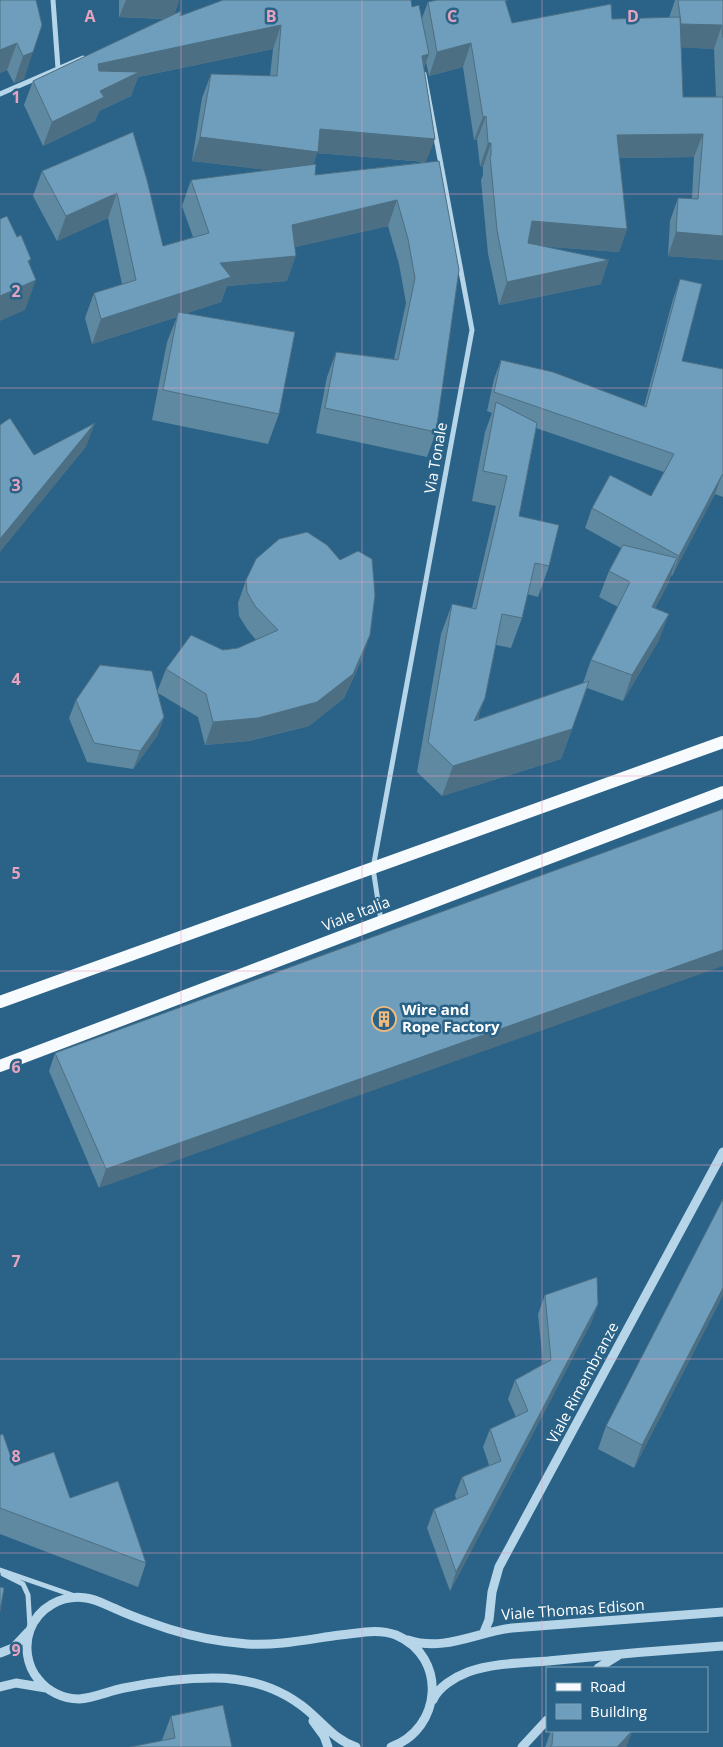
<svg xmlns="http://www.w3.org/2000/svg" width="723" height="1747" font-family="'Open Sans',sans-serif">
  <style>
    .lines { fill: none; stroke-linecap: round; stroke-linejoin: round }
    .minor { stroke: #b6d5e8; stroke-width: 5 }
    .tertiary { stroke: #b6d5e8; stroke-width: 9 }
    .primary { stroke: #f8fbfe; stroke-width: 12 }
    .wall { fill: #5f88a1; fill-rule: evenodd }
    .shaded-wall { fill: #4d6f83 }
    .building { fill: #6e9ebb; stroke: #4d6f83 }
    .grid { fill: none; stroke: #e7a3bd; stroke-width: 1; stroke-opacity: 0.55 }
    .labels { text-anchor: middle; stroke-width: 5; stroke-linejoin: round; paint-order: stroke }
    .street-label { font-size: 15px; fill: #fff; stroke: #2a6387 }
    .poi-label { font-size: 15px; font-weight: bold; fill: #fff; stroke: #2a6387; text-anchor: start }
    .grid-label { font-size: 16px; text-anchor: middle; font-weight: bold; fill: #e7a3bd; stroke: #2a6387; stroke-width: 5; stroke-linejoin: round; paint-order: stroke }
  </style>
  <rect width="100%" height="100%" fill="#2a6387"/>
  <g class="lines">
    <path class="minor" d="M 53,0 L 58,68
      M 0,94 L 83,58
      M 381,921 L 373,868 L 472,330 L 424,74
      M 0,1570 L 75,1596
      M 3,1574 L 23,1584 L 28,1595 L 30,1627"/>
    <path class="tertiary" d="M 484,1632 L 489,1620 L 492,1592 L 499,1567 L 723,1152
      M 408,1640 C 444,1652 477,1632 512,1628 L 723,1612
      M 0,1653 L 13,1648 L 28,1632
      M 598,1668 L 619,1655
      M 0,1687 L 16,1683 L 46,1688
      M 433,1700 C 438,1687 455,1677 468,1672 C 493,1663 522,1663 548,1661 C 606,1655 664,1650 723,1646
      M 313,1721 L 324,1736 L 328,1747
      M 356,1747 C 338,1741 328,1729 315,1717 C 287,1690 251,1678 213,1678 C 183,1678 153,1682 124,1688 C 109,1691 94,1698 79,1699 C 63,1699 47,1691 38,1679 C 27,1666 24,1646 30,1630 C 38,1608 62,1594 86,1598 C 96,1599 106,1605 116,1609 C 133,1617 151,1623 169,1629 C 194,1637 221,1642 247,1644 C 278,1646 310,1639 340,1635 C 360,1633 377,1628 396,1635 C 448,1657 442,1729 391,1747
      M 522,1747 L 547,1720"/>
    <path class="primary" d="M 0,1002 L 723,742
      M 0,1066 L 723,792"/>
  </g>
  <path class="wall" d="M 36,0 L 24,79 L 14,83 L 7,70 L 0,73 Z
    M 119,0 L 179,0 L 174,15 L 180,16 L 412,7 L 422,18 L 428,2 L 437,0 L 508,0 L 505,1 L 512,23 L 612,19 L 669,18 L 675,0 L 723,0 L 723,260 L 668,256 L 670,221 L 678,198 L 692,198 L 694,157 L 619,158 L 627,229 L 619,252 L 540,246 L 601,284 L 499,305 L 488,254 L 481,180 L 483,175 L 483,167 L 480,166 L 477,140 L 474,140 L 463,67 L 429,76 L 426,62 L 424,68 L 426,162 L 436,432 L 427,457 L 316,433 L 327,377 L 336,352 L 394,359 L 406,303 L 399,264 L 388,226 L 295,247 L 287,281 L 227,286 L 221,302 L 187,313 L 279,414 L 268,444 L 152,420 L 167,342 L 177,317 L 92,344 L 85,318 L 94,293 L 122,284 L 108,218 L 57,241 L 33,196 L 42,171 L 133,132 L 163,246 L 193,237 L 182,206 L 191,180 L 270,170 L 192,161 L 202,98 L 211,74 L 270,76 L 273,49 L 138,77 L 131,96 L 99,111 L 95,121 L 43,146 L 24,105 L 33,81 L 165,19 L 119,17 ZM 681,47 L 714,49 L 716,97 L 683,97 ZM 317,153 L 379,158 L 426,162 L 315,175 L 313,165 Z
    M 680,279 L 682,361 L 723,369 L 723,497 L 715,494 L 672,576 L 671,575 L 668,584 L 655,608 L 659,640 L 623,701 L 587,688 L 561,759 L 442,796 L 417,772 L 441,634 L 452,604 L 472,608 L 496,506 L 472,501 L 485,432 L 492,413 L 487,411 L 494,379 L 501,360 L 644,406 L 673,299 ZM 536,428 L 664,472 L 651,496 L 592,508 L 585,528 L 621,548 L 609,571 L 599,597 L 618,607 L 591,660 L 583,683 L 478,719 L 496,645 L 511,648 L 522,618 L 527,594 L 538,597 L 549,566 L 519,516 Z
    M 246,580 L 362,659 L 344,698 L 309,726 L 249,741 L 205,745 L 198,717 L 158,693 L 164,717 L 157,736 L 133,769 L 87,762 L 69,718 L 76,700 L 157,692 L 166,669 L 223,650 L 238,648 L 256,640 L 247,629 L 239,616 L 238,603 Z
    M 723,809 L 99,1188 L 49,1071 L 55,1053 Z
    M 545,1295 L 598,1304 L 591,1323 L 450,1591 L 427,1528 L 434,1509 L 456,1499 L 455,1495 L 462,1477 L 489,1465 L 483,1447 L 490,1429 L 516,1417 L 508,1399 L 515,1380 L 543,1364 L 538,1314 Z
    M 723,1295 L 634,1468 L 598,1449 L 606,1426 Z
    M 0,1435 L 14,1466 L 70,1498 L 146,1563 L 138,1587 L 0,1534 Z
    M 171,1716 L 232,1747 L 162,1740 Z
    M 551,1731 L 632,1731 L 626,1747 L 545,1747 Z"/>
  <path class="shaded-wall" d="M 126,0 L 179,0 L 173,17 L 169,19 L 119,17 Z
    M 681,24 L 722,25 L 714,49 L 673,47 Z
    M 281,25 L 273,49 L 138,77 L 131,96 L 99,111 L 95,121 L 43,146 L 52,122 L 90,87 L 98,64 Z
    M 17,43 L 7,70 L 0,73 L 0,50 Z
    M 471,43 L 463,67 L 429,76 L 437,52 Z
    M 33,52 L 24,79 L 14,83 L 23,56 Z
    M 429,54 L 420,78 L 422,56 Z
    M 486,116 L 477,140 L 474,140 L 483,117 Z
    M 320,129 L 435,139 L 426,162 L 317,153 L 309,175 L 192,161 L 200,137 Z
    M 703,134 L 694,157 L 608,158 L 617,135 Z
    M 488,143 L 491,143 L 483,167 L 480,166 Z
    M 117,193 L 108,218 L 57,241 L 66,216 Z
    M 397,200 L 388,226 L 283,250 L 292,225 Z
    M 532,221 L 627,229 L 619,252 L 523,245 Z
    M 676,232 L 723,236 L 723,260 L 668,256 Z
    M 296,256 L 287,281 L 227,286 L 221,302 L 178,316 L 178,312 L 177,317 L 92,344 L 101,319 L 220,263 Z
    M 31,259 L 22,286 L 36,280 L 25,310 L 0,321 L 0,296 L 28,261 Z
    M 609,260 L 601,284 L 499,305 L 507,282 Z
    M 95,423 L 86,447 L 0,552 L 0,539 Z
    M 722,475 L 715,494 L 672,576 L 679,556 Z
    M 677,558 L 668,584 L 642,633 L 652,607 Z
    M 669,614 L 659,640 L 623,701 L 632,675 Z
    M 370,635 L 362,659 L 344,698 L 309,726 L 249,741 L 205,745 L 213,722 Z
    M 485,698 L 474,729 L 474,721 Z
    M 164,717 L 157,736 L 133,769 L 140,751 Z
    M 572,729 L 561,759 L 442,796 L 453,766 Z
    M 723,950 L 723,966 L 99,1188 L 106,1169 Z
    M 723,1288 L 723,1295 L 634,1468 L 642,1445 Z
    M 598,1304 L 591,1323 L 450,1591 L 456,1572 Z
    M 632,1731 L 626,1747 L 617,1747 Z"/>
  <path class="building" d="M 0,0 L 36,0 L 42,25 L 33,52 L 23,56 L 17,43 L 0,50 Z
    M 223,0 L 411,0 L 412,7 L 419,5 L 429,54 L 422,56 L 435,139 L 320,129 L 318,152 L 200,137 L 211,74 L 277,76 L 281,25 L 98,64 L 99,71 L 139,72 L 100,91 L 104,97 L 52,122 L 33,81 L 181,11 L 180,16 Z
    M 437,0 L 505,0 L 512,23 L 611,4 L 612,19 L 680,17 L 683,97 L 723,97 L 723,236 L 676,232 L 678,198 L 698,199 L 703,134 L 617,135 L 627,229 L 532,221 L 528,243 L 609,260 L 507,282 L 497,230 L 490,156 L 491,156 L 491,143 L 488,143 L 486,116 L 483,117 L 471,43 L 437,52 L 428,2 Z
    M 678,0 L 723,0 L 723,38 L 722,25 L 681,24 Z
    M 133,132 L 147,180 L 163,246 L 209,233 L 191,180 L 316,164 L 315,175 L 439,161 L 459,270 L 436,432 L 325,408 L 336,352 L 398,360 L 415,278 L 408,239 L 397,200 L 292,225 L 296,256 L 220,263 L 231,277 L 101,319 L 94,293 L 136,280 L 117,193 L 66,216 L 42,171 Z
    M 7,216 L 17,237 L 21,235 L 31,259 L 28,261 L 36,280 L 0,296 L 0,219 Z
    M 680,279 L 702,284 L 682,361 L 723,369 L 723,475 L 722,475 L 679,556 L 592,508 L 610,475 L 651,496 L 674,454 L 494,392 L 501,360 L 553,372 L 646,407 Z
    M 178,312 L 295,332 L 279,414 L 163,390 Z
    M 496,402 L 537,423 L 519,516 L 559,525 L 549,566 L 535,563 L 522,618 L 502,614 L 485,698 L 474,721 L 589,681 L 572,729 L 453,766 L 428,742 L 452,604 L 476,609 L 507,476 L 483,471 Z
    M 10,418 L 34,455 L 95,423 L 0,539 L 0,425 Z
    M 307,532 L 327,545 L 340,560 L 358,551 L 372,559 L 375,595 L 370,635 L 353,674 L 317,702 L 258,718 L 213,722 L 206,694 L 166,669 L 191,635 L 223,650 L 238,648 L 278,630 L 255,606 L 247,592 L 246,580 L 256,559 L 279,539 Z
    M 623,545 L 677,558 L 652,607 L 669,614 L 632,675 L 591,660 L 630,582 L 609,571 Z
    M 100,665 L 152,671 L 164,717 L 140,751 L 94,743 L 76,700 Z
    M 723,809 L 723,950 L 106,1169 L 55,1053 Z
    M 723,1199 L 723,1288 L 642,1445 L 606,1426 Z
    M 597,1277 L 598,1304 L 456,1572 L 434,1509 L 468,1494 L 462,1477 L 501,1461 L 490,1429 L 528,1411 L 515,1380 L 551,1360 L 545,1295 Z
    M 3,1434 L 14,1466 L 54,1452 L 70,1498 L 118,1481 L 146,1563 L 0,1508 L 0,1435 Z
    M 0,1587 L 4,1588 L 0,1611 Z
    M 223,1705 L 232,1747 L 130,1747 L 175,1738 L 171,1716 Z
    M 553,1731 L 632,1731 L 617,1747 L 550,1747 L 552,1745 Z"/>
  <path class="grid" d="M 181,0 L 181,1747M 362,0 L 362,1747M 542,0 L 542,1747M 0,194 L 723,194M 0,388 L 723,388M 0,582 L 723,582M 0,776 L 723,776M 0,971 L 723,971M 0,1165 L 723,1165M 0,1359 L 723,1359M 0,1553 L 723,1553"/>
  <defs>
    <symbol id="building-ring" viewBox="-11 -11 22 22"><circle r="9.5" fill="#2a6387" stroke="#eeba7d" stroke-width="1.5"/><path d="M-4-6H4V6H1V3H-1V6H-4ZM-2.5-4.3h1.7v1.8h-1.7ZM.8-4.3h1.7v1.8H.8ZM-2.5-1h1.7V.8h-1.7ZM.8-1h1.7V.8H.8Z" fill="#eeba7d"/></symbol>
  </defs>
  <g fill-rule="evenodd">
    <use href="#building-ring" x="370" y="1005" width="28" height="28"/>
  </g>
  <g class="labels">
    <g class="street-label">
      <text transform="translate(436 458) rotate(-80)" y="5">Via Tonale</text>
      <text transform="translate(356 914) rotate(-21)" y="5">Viale Italia</text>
      <text transform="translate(583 1383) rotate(-62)" y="5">Viale Rimembranze</text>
      <text transform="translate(573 1610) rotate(-4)" y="5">Viale Thomas Edison</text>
    </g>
    <g class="poi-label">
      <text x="402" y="1015">Wire and<tspan x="402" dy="17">Rope Factory</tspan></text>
    </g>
  </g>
  <g class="grid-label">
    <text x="90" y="22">A</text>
    <text x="271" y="22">B</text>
    <text x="452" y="22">C</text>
    <text x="633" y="22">D</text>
    <text x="16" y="103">1</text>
    <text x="16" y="297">2</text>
    <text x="16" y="491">3</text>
    <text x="16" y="685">4</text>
    <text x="16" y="879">5</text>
    <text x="16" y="1073">6</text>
    <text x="16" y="1267">7</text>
    <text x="16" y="1462">8</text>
    <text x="16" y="1656">9</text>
  </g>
  <rect x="546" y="1667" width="162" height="65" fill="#2a6387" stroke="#7fa1b7"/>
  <rect x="556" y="1683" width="25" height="8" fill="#f8fbfe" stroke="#7fa1b7"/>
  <text x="590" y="1692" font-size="15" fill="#ffffff">Road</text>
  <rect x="556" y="1704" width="25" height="15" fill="#6e9ebb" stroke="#7fa1b7"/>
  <text x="590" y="1717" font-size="15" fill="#ffffff">Building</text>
</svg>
